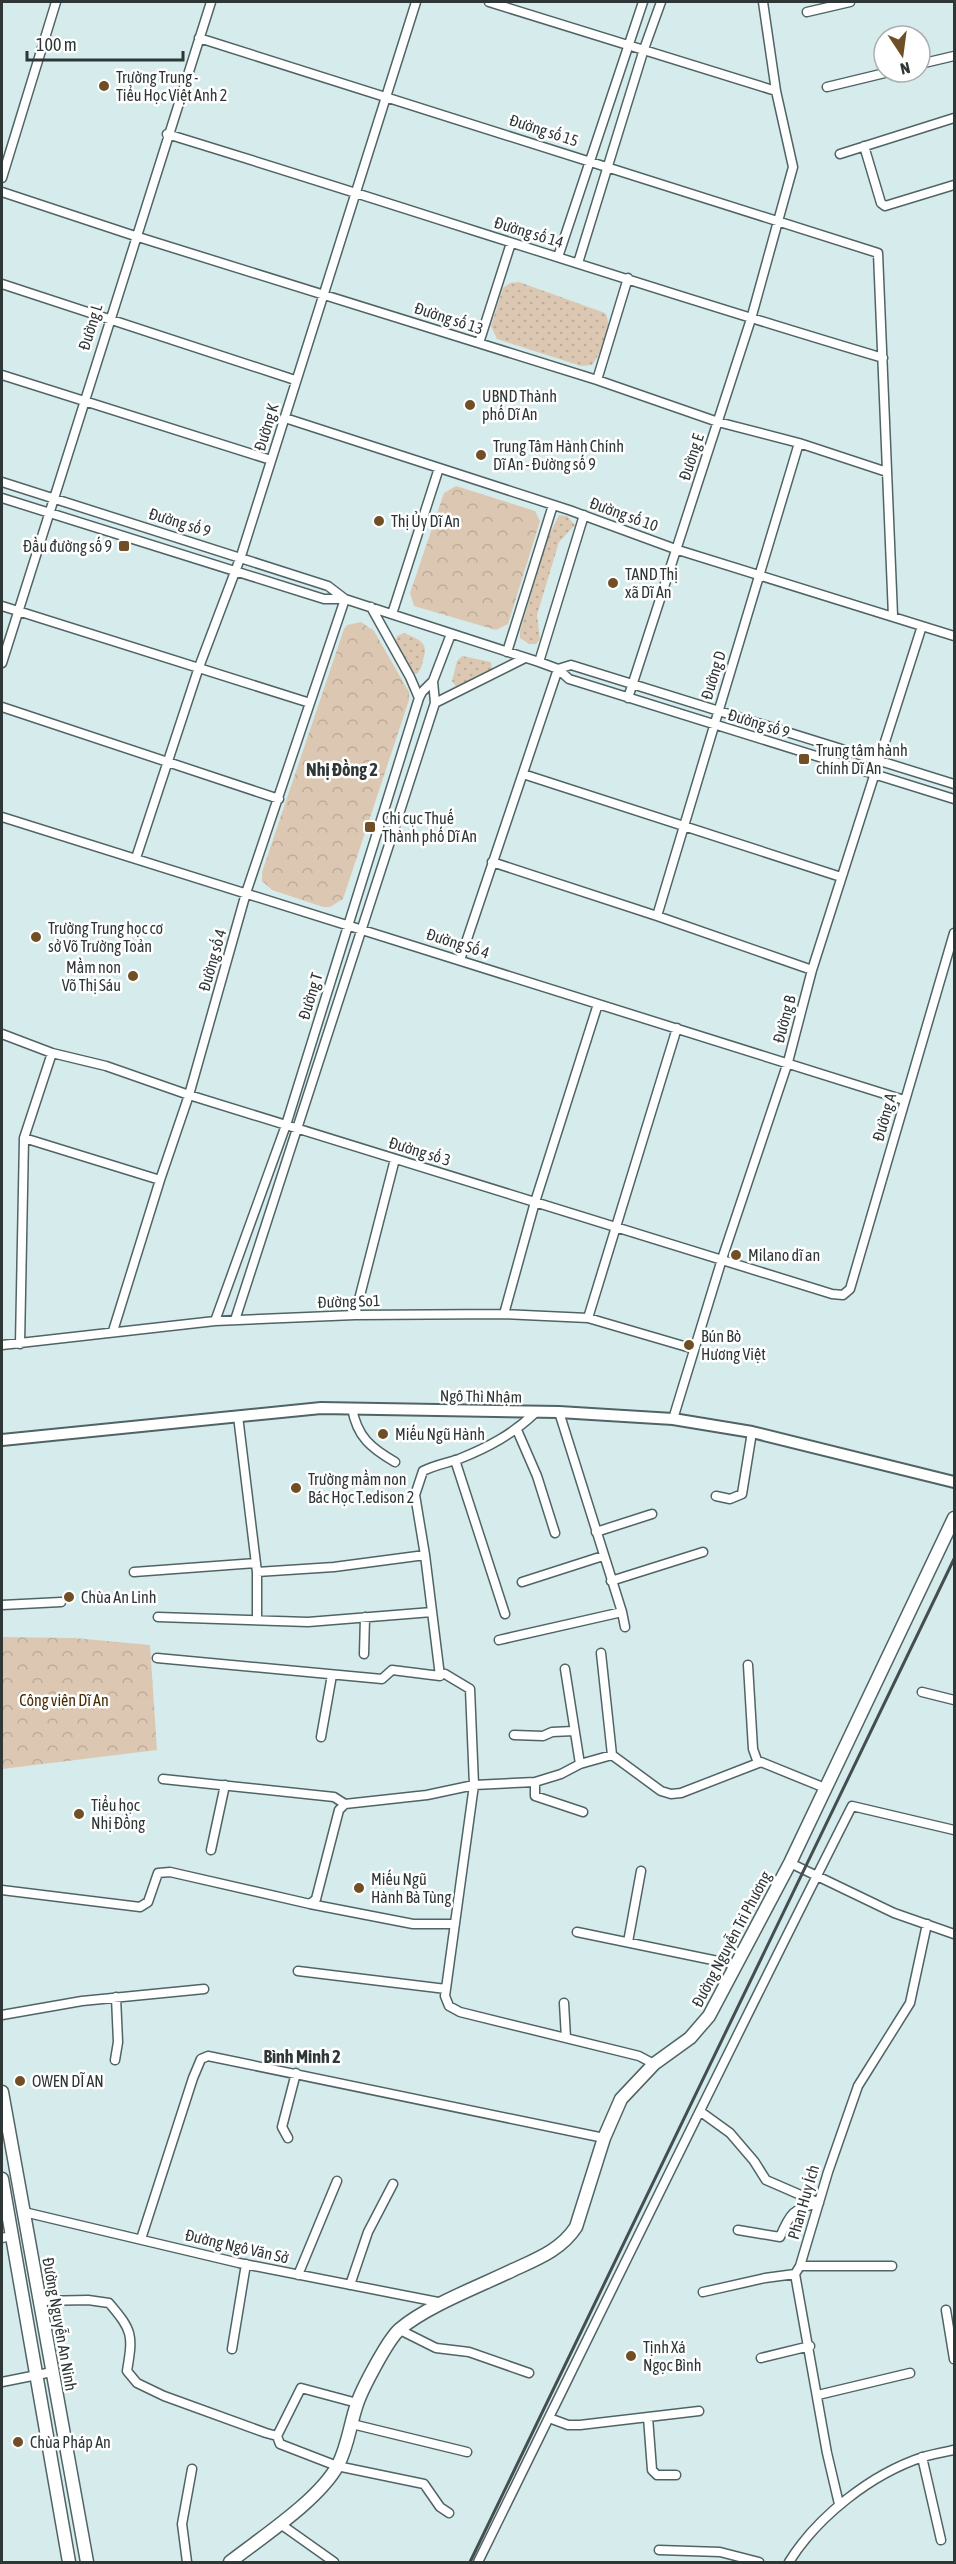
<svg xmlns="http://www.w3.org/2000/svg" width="956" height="2564" font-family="'Asap Condensed',sans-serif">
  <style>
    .grass { fill: url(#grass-dots) }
    .forest { fill: url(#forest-crowns) }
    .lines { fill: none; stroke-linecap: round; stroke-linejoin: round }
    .minor-casing { stroke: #516465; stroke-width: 11 }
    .tertiary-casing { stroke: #516465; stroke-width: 14 }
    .secondary-casing { stroke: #516465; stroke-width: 15 }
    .minor { stroke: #fff; stroke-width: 8 }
    .tertiary { stroke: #fff; stroke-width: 10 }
    .secondary { stroke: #fff; stroke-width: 12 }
    .rail { stroke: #454e4f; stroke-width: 3 }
    .poi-dot { fill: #704f26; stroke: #fff; stroke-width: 2 }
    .labels { text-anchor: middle; stroke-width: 5; stroke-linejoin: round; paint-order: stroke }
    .poi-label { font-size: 16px; fill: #2e3636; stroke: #fff; text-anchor: start }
    .street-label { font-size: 16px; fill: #2e3636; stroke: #fff }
    .park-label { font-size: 16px; fill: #482b03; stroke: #fff }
    .neighbourhood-label { font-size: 18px; font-weight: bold; fill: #2e3636; stroke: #fff }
  </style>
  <defs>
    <pattern id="grass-dots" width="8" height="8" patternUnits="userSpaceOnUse" patternTransform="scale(1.5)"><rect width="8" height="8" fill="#dcc8b2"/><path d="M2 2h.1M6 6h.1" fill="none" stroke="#bdac9a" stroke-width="1.8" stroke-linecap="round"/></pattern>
    <pattern id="forest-crowns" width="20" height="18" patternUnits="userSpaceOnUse" patternTransform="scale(1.5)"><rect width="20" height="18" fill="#dcc8b2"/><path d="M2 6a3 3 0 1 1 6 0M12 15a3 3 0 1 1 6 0" fill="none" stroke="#bdac9a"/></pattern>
  </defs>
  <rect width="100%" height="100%" fill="#d5ebec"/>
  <path class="grass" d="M 519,282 L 605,313 C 614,326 601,353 592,365 L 581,366 L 497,339 L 491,326 L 503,288 L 510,283 Z
    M 559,515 L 567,516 L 575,525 L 559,542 L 537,615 L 540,639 L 536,644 L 529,644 L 520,638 L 520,631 L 548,537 Z
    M 404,633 C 420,640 429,642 423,660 C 422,666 421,669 417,674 L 412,673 L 395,642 L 397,636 Z
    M 462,656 L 491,662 L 492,669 L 457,688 L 452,681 L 457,661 Z"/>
  <path class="forest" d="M 456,486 L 535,511 L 540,521 L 508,624 L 496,630 L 414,606 L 410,593 L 444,493 Z
    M 361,622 L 374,631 L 409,692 L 409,700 L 343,899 L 330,907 L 323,907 L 272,890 L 262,881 L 262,872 L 344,629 L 347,625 Z
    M 2,1637 L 74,1638 L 150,1645 L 157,1750 L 2,1769 Z"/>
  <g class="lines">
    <defs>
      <path id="minor" d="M 489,2 L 776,91
        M 807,12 L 850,2
        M 199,38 L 878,253 L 893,616
        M 920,64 L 954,56
        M 827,87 L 889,72
        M 167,134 C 406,207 643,287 883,358
        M 864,146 L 881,203 L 885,206 L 954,185
        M 840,154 L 954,118
        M 2,178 L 56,2
        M 2,192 L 135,236 L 597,380 L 718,422 L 799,443 L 887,472
        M 558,257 L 643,2
        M 578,263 L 644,49 L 661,2
        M 2,284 L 295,380
        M 479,343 L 511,243
        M 2,375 L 271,460
        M 597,380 L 628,278
        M 285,418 L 569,510 L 678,550 L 954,636
        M 2,482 L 328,586 L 345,599
        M 2,498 L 324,599 L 345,599 L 539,662 L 558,669 L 569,679 L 954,799
        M 2,606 L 310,703
        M 371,607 L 410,677 L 419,698
        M 392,614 L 439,468
        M 507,652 L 553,505
        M 539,662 L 584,515
        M 2,663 L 211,2
        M 558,669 L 571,665 L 954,784
        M 628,698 L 751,319 L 793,167 L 776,91 L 763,2
        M 435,703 L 525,658
        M 2,707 L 279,799
        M 523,774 L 841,877
        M 2,817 L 904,1100
        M 136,858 L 199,667 L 241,556 L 416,2
        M 492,862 L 657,916 L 812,970
        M 657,916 L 799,443
        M 460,960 L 558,669
        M 2,1034 L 52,1053 L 106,1066 L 189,1095 L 832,1294 L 843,1295 L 850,1289 L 954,933
        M 24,1138 L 160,1180
        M 504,1314 L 535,1202 L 598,1004
        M 355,1315 L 395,1159
        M 588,1318 L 677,1028
        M 235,1320 L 435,703 L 433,681
        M 215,1321 L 286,1125 L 419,698 L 422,692 L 433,681 L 451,634
        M 113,1331 L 160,1180 L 189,1095 L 246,893 L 345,599
        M 20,1344 L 24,1138 L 52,1053
        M 2,1345 L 215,1321 L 355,1315 L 504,1314 L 588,1318 L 694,1349
        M 352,1408 C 357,1437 371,1448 395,1462
        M 238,1416 L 257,1572 L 257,1619
        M 673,1419 L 722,1259 L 788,1062 L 812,970 L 922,626
        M 517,1430 L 537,1476 L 555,1533
        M 455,1460 L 505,1614
        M 716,1496 L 730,1499 L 742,1494 L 752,1432
        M 596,1532 L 652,1514
        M 134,1572 L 256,1563
        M 257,1572 L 334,1567 L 425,1555
        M 611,1581 L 703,1552
        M 522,1582 L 603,1556
        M 2,1605 L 61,1602
        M 622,1612 L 625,1627
        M 158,1617 L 308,1622 L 432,1612
        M 499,1640 L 622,1612 L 559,1412
        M 601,1653 L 612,1755
        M 364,1654 L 365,1617
        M 157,1658 L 382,1679 L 392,1670 L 440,1676 L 425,1555 L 415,1495 L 423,1471 C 435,1465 447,1463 459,1459 C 489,1447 513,1434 536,1412
        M 748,1665 L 753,1749 L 758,1763
        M 565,1669 L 580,1764
        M 445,1674 L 470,1689 L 474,1785 L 445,1996 L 449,2006 L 460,2012 L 639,2056 L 654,2064
        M 922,1692 L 954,1700
        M 514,1735 L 543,1736 L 552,1732 L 574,1731
        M 321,1737 L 332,1675
        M 163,1779 L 334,1797 L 345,1804
        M 535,1782 L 535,1796 L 583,1812
        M 211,1850 L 225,1785
        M 790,1863 L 894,1913 L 954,1934
        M 2,1890 L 140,1907 L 148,1902 L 158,1873 L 170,1872 L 310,1904 L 316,1899 L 339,1810 L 345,1804 L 427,1795 L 474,1785 L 535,1782 L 561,1774 L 580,1764 L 612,1755 L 661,1791 L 671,1794 L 681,1793 L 761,1762 L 825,1788
        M 310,1904 L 413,1924 L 455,1924
        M 577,1932 L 737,1965
        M 628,1942 L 641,1871
        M 298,1971 L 446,1989
        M 564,2003 L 566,2038
        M 2,2015 L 82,2001 L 204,1989
        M 115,2060 L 118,2042 L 116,1997
        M 701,2112 L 730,2133 L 754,2161 L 766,2180 L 819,2203
        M 288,2138 L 282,2127 L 296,2073
        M 24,2212 L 239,2263 L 443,2303
        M 738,2230 L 780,2237 C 790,2213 793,2209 818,2203
        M 2,2238 L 11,2236
        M 141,2239 L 193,2078 L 201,2059 L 208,2056 L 604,2138
        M 800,2266 L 892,2266
        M 298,2275 L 337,2181
        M 350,2285 L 368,2232 L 393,2184
        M 703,2292 L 765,2278 L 795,2274
        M 39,2301 L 88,2300 L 109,2303 C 133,2331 133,2335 127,2371 L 137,2383 L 164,2396 L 266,2433 L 277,2436 L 301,2388 L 357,2403
        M 946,2310 L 954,2359
        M 400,2330 L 436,2348 L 469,2352 L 529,2373
        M 232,2349 L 246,2264
        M 761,2358 L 810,2346
        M 2,2382 L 52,2372
        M 818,2395 L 910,2373
        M 648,2417 L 652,2470 L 657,2475 L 676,2475
        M 549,2418 L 568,2425 L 580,2425 L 699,2411
        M 352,2424 L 467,2452
        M 277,2436 L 280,2444 L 337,2466 L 424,2484 L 440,2507 L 449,2513
        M 922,2457 L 941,2540
        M 839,2504 L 827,2453 L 795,2274 L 800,2266 L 828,2172 L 858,2086 L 910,2003 L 927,1924
        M 279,2523 L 334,2562
        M 659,2550 L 720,2552 L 759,2562
        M 187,2562 L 182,2524 L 192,2469
        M 478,2562 C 602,2310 725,2057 852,1806 L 954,1830
        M 789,2562 C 817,2517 871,2474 923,2457 C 933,2454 944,2452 954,2450"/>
      <path id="tertiary" d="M 2,1440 L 321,1408 L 559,1412 L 673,1419 L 752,1432 L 954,1482"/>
      <path id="secondary" d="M 2,2092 L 87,2562
        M 2,2179 L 69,2562
        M 230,2562 C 262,2537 319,2500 338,2465 C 348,2446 350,2424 357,2404 C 362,2389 388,2339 400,2329 C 427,2306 480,2286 513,2270 C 537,2259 561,2250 576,2227 L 604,2138 L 621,2099 L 654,2064 L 690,2038 L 709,2016 L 790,1863 L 954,1518"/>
    </defs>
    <use href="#minor" class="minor-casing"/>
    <use href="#tertiary" class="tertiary-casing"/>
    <use href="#secondary" class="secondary-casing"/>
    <use href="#minor" class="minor"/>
    <use href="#tertiary" class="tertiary"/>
    <use href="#secondary" class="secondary"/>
    <path class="rail" d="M 470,2562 L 954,1559"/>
  </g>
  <g class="poi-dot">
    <circle cx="104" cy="86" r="6"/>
    <circle cx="470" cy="405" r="6"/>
    <circle cx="481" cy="455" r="6"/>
    <circle cx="379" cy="521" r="6"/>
    <rect x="118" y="540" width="12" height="12" rx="3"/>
    <circle cx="613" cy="583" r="6"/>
    <rect x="798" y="753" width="12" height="12" rx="3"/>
    <rect x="364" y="821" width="12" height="12" rx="3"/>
    <circle cx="36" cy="937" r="6"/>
    <circle cx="133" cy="976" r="6"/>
    <circle cx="736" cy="1255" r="6"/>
    <circle cx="689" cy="1345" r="6"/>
    <circle cx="383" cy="1434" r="6"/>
    <circle cx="296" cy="1488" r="6"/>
    <circle cx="69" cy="1597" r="6"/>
    <circle cx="79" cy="1814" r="6"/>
    <circle cx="359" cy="1888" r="6"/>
    <circle cx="20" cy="2081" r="6"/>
    <circle cx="631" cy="2356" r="6"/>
    <circle cx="18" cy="2442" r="6"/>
  </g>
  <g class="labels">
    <g class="poi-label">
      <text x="116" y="83">Trường Trung -<tspan x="116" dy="18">Tiểu Học Việt Anh 2</tspan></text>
      <text x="482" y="402">UBND Thành<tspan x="482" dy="18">phố Dĩ An</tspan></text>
      <text x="493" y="452">Trung Tâm Hành Chính<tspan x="493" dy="18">Dĩ An - Đường số 9</tspan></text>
      <text x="391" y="527">Thị Ủy Dĩ An</text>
      <text x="112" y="552" text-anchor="end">Đầu đường số 9</text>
      <text x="625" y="580">TAND Thị<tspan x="625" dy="18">xã Dĩ An</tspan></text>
      <text x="816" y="756">Trung tâm hành<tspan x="816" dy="18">chính Dĩ An</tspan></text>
      <text x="382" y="824">Chi cục Thuế<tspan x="382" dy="18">Thành phố Dĩ An</tspan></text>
      <text x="48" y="934">Trường Trung học cơ<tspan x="48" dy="18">sở Võ Trường Toản</tspan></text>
      <text x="121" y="973" text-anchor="end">Mầm non<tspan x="121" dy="18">Võ Thị Sáu</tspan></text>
      <text x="748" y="1261">Milano dĩ an</text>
      <text x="701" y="1342">Bún Bò<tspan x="701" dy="18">Hương Việt</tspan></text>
      <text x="395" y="1440">Miếu Ngũ Hành</text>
      <text x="308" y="1485">Trường mầm non<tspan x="308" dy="18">Bác Học T.edison 2</tspan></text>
      <text x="81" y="1603">Chùa An Linh</text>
      <text x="91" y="1811">Tiểu học<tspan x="91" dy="18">Nhị Đồng</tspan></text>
      <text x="371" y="1885">Miếu Ngũ<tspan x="371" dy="18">Hành Bà Tùng</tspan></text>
      <text x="32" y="2087">OWEN DĨ AN</text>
      <text x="643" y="2353">Tịnh Xá<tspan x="643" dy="18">Ngọc Bình</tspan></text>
      <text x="30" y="2448">Chùa Pháp An</text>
    </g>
    <g class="street-label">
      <text transform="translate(544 130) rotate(18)" y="6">Đường số 15</text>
      <text transform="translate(529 232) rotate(17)" y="6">Đường số 14</text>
      <text transform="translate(449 318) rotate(18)" y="6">Đường số 13</text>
      <text transform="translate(90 327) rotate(-73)" y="6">Đường L</text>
      <text transform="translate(266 427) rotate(-73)" y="6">Đường K</text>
      <text transform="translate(691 457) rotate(-72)" y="6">Đường E</text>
      <text transform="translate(624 514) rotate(20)" y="6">Đường số 10</text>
      <text transform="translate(180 522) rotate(17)" y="6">Đường số 9</text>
      <text transform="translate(713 675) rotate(-73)" y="6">Đường D</text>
      <text transform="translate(759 723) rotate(17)" y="6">Đường số 9</text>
      <text transform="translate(458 943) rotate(18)" y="6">Đường Số 4</text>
      <text transform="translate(212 960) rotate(-74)" y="6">Đường số 4</text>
      <text transform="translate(310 996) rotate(-73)" y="6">Đường T</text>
      <text transform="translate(784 1019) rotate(-75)" y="6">Đường B</text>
      <text transform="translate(884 1117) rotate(-74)" y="6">Đường A</text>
      <text transform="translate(420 1151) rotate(17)" y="6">Đường số 3</text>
      <text transform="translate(349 1301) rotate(-2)" y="6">Đường So1</text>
      <text transform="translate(481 1396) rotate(1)" y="6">Ngô Thì Nhậm</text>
      <text transform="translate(731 1939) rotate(-62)" y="6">Đường Nguyễn Tri Phương</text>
      <text transform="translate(803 2202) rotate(-74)" y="6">Phan Huy Ích</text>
      <text transform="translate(237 2246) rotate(13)" y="6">Đường Ngô Văn Sở</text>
      <text transform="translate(60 2324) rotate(80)" y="6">Đường Nguyễn An Ninh</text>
    </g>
    <g class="park-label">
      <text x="64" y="1706">Công viên Dĩ An</text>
    </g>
    <g class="neighbourhood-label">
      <text x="342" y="776">Nhị Đồng 2</text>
      <text x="302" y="2063">Bình Minh 2</text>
    </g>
  </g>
  <rect width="956" height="2564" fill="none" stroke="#2e3636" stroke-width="6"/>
  <g transform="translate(902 54) rotate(167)"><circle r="28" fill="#ffffff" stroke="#abafaf" stroke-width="1.5"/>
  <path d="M0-4.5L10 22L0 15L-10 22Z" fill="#704f26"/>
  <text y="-9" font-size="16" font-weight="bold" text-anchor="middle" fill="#2e3636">N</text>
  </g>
  <path d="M27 51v9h156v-9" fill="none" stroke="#2e3636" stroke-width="3"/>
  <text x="36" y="51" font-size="18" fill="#2e3636" stroke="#ffffff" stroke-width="4.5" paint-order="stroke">100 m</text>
</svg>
